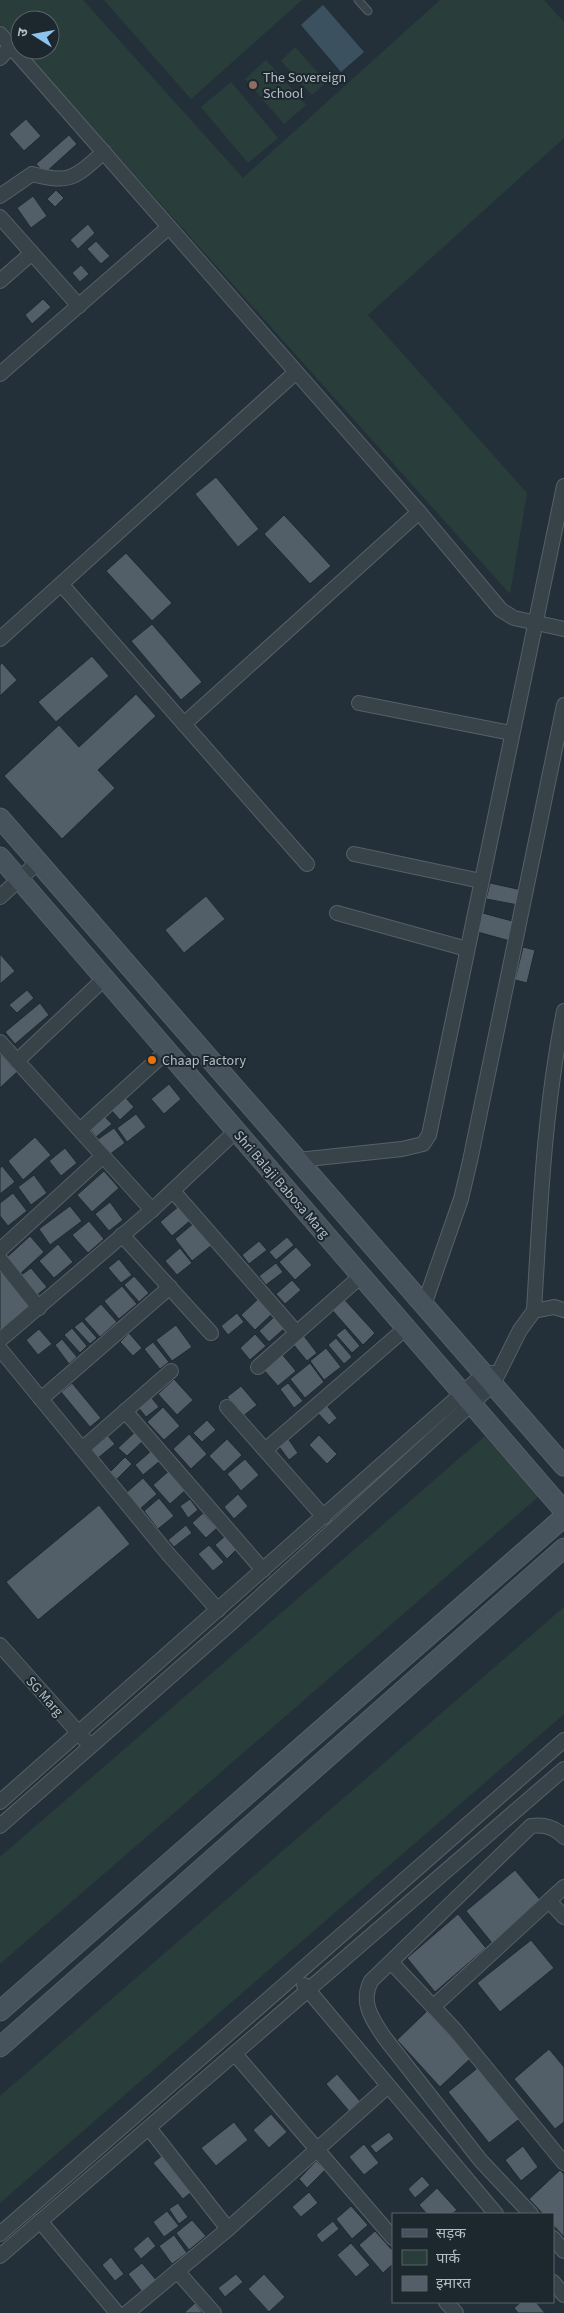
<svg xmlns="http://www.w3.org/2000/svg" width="564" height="2313" viewBox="0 0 564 2313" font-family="'Source Sans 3','Noto Sans Devanagari',sans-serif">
  <rect width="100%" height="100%" fill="#243039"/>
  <g fill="#293e3b">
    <path d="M0,0H83L243,178L440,0H544L564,22V138L368,315L527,493L510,594L23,50H50V20H20V46L0,24Z"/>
    <path d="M104,0H302L191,99Z"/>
    <path d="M295,47L326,82L312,95L281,61Z"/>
    <path d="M266,60L306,105L284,124L245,79Z"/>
    <path d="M231,82L278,138L248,163L201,107Z"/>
    <path d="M485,1436L538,1497L0,1964V1857Z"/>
    <path d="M564,1607V1714L0,2203V2096Z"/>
  </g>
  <path fill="#3b5160" d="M323,5L364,52L341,72L301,25Z"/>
  <g fill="#525f69" stroke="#1f2930">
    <path d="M26,119L41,136L24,151L9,134Z"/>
    <path d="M69,135L77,144L45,173L36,164Z"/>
    <path d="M56,190L64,198L55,207L47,199Z"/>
    <path d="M33,196L47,216L31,228L17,208Z"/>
    <path d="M88,224L95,233L78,249L70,240Z"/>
    <path d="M96,241L110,256L101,264L87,249Z"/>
    <path d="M81,265L89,274L80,282L72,273Z"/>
    <path d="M43,299L51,307L32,324L25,315Z"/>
    <path d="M216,477L259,529L238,547L195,494Z"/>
    <path d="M284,515L331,566L310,584L264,534Z"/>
    <path d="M126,553L172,603L152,621L106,571Z"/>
    <path d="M152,624L202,682L181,700L131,641Z"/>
    <path d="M92,656L109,676L56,722L38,702Z"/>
    <path d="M2,663L17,680L0,696V665Z"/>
    <path d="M136,694L156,716L98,770L115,788L62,839L4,776L59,725L79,747Z"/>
    <path d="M490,883L522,890L518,905L486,899Z"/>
    <path d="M206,896L225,919L184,953L165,930Z"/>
    <path d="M479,912L516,922L510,941L474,931Z"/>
    <path d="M523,947L535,950L527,983L515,980Z"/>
    <path d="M0,954L15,971L0,984Z"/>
    <path d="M27,990L34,998L17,1013L9,1005Z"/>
    <path d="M40,1003L49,1015L15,1044L5,1032Z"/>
    <path d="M0,1053L17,1072L0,1088Z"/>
    <path d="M169,1084L181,1099L164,1114L151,1099Z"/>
    <path d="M125,1097L134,1107L120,1120L111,1110Z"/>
    <path d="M136,1114L146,1127L127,1142L117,1128Z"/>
    <path d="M103,1115L112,1124L96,1137L89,1128Z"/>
    <path d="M114,1128L125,1143L109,1155L97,1140Z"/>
    <path d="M35,1137L51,1155L23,1180L8,1161Z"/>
    <path d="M65,1148L77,1163L61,1176L49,1161Z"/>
    <path d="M2,1166L15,1182L0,1194V1168Z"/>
    <path d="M104,1171L119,1188L92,1212L77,1195Z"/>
    <path d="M34,1175L47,1193L31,1205L18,1187Z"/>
    <path d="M13,1193L27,1211L8,1226L0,1216V1203Z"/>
    <path d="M110,1202L123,1220L109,1231L95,1214Z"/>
    <path d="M70,1206L82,1221L50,1245L39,1229Z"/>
    <path d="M179,1206L191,1220L172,1236L160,1222Z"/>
    <path d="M89,1221L104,1239L88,1253L72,1235Z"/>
    <path d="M194,1223L212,1245L192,1261L175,1239Z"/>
    <path d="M30,1236L44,1252L20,1274L6,1258Z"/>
    <path d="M287,1237L294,1245L276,1260L269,1252Z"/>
    <path d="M259,1241L267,1250L249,1264L242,1255Z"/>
    <path d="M58,1244L73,1262L54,1278L39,1261Z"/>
    <path d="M296,1247L312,1265L295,1280L279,1262Z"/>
    <path d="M180,1248L192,1263L177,1275L165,1261Z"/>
    <path d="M119,1259L132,1275L121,1283L108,1268Z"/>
    <path d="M276,1263L283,1272L266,1285L259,1276Z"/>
    <path d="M0,1266L38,1300L0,1333Z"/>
    <path d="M31,1268L47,1287L36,1296L20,1276Z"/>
    <path d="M134,1276L149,1293L139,1302L124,1285Z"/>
    <path d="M292,1280L301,1290L285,1304L276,1294Z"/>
    <path d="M122,1286L137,1304L119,1319L104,1301Z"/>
    <path d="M258,1299L272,1314L255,1330L241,1315Z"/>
    <path d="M344,1299L375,1333L363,1345L332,1310Z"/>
    <path d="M101,1304L117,1322L100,1337L84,1319Z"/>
    <path d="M237,1313L244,1322L228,1335L221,1326Z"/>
    <path d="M274,1317L285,1328L269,1342L259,1331Z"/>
    <path d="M82,1321L97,1338L90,1344L74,1327Z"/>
    <path d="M176,1325L192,1347L172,1361L156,1340Z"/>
    <path d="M72,1328L87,1346L80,1353L64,1335Z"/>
    <path d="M345,1328L360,1346L352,1353L336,1335Z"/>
    <path d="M39,1329L52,1344L38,1355L26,1340Z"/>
    <path d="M129,1333L142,1348L133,1356L120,1342Z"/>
    <path d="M255,1334L266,1346L250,1360L240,1348Z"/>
    <path d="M304,1336L317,1353L307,1361L293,1344Z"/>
    <path d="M336,1338L352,1357L344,1364L328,1345Z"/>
    <path d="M62,1339L77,1357L69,1364L55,1345Z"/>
    <path d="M153,1342L169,1362L160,1369L144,1349Z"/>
    <path d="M326,1348L341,1367L324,1380L310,1361Z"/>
    <path d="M281,1353L296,1371L278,1386L263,1369Z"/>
    <path d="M310,1363L324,1382L305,1398L290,1379Z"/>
    <path d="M174,1379L193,1400L177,1415L158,1394Z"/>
    <path d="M72,1383L101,1418L90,1427L61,1392Z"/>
    <path d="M288,1383L303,1401L294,1408L280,1389Z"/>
    <path d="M241,1386L257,1405L242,1417L227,1397Z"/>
    <path d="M151,1397L159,1407L146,1417L138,1407Z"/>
    <path d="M324,1402L337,1418L329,1425L315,1410Z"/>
    <path d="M163,1407L180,1426L164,1440L147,1422Z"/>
    <path d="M207,1420L216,1430L202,1442L193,1433Z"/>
    <path d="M136,1431L144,1440L127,1456L118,1448Z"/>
    <path d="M189,1434L207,1454L191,1469L173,1449Z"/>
    <path d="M319,1435L337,1454L327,1464L309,1445Z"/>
    <path d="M108,1436L115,1444L98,1458L91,1450Z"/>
    <path d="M287,1437L298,1453L289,1460L277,1444Z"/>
    <path d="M227,1439L242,1455L224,1472L209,1456Z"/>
    <path d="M151,1451L160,1461L143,1475L135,1465Z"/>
    <path d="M125,1457L132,1464L117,1479L110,1472Z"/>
    <path d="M245,1459L259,1475L241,1491L227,1474Z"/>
    <path d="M171,1469L188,1488L170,1504L153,1485Z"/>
    <path d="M143,1478L157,1494L140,1509L126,1493Z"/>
    <path d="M238,1494L248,1506L234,1519L224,1507Z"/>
    <path d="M159,1498L174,1516L158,1529L144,1511Z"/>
    <path d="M190,1499L198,1510L188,1518L180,1506Z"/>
    <path d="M99,1505L130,1544L38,1620L6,1582Z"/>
    <path d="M203,1513L217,1528L206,1538L192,1523Z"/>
    <path d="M186,1525L192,1533L174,1547L168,1540Z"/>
    <path d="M226,1535L238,1548L227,1559L215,1545Z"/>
    <path d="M209,1545L224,1562L213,1571L198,1554Z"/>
    <path d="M515,1870L542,1902L492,1943L466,1911Z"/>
    <path d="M458,1914L486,1948L435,1992L407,1958Z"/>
    <path d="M531,1940L554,1968L500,2012L477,1983Z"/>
    <path d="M427,2011L471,2058L440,2087L397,2040Z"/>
    <path d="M549,2049L564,2067V2122L555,2129L514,2079Z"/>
    <path d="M480,2066L522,2117L489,2143L448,2092Z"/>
    <path d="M337,2074L360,2101L349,2111L326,2084Z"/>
    <path d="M271,2114L287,2132L269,2148L253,2130Z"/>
    <path d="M234,2122L248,2140L216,2166L201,2148Z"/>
    <path d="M389,2132L394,2139L376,2153L370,2146Z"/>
    <path d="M364,2144L379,2163L364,2175L349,2157Z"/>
    <path d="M523,2146L538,2167L521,2181L505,2160Z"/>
    <path d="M164,2154L194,2190L183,2199L153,2163Z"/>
    <path d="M316,2161L325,2170L307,2188L299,2179Z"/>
    <path d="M560,2170L564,2174V2237L553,2225V2214H543L529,2199Z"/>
    <path d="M422,2176L430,2185L415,2198L408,2189Z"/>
    <path d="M437,2188L457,2210L452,2214H427L419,2205Z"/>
    <path d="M309,2192L318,2203L301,2217L292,2207Z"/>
    <path d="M178,2203L188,2217L179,2224L169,2209Z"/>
    <path d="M351,2206L368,2225L352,2239L336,2219Z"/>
    <path d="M167,2211L179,2226L164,2237L153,2222Z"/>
    <path d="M192,2220L206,2236L189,2250L176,2233Z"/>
    <path d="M333,2221L339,2229L322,2243L316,2235Z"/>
    <path d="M375,2231L393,2251V2264L383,2273L359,2245Z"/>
    <path d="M174,2235L187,2253L172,2264L159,2246Z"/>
    <path d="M148,2236L156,2246L141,2259L133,2249Z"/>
    <path d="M351,2243L370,2265L356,2277L337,2255Z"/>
    <path d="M111,2257L124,2274L115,2281L102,2265Z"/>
    <path d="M142,2263L157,2281L143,2293L128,2274Z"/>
    <path d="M236,2274L243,2282L225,2297L218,2288Z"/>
    <path d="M264,2274L285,2297L269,2312L248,2289Z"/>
    <path d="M521,2302H536L545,2313H518L514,2308Z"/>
    <path d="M195,2303L203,2313H184Z"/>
  </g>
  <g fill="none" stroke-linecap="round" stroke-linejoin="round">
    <g stroke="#566067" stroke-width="9">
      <path id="lane" d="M358,0L368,11"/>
    </g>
    <g stroke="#566067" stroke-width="16">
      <g id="street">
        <path d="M0,34L419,512L501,610L514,618L564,629"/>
        <path d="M0,58L11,46"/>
        <path d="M0,196L32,174C71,184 74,178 104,152"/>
        <path d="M0,217L79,306"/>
        <path d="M0,281L32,253"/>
        <path d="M0,374L169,227"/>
        <path d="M62,585L307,864"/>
        <path d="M0,639L296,372"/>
        <path d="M359,703L511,733"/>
        <path d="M184,724L419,512"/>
        <path d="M354,854L481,881"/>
        <path d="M0,897L38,862"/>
        <path d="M337,913L467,949"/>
        <path d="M0,1042L152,1210"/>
        <path d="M17,1061L105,978"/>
        <path d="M80,1130L167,1051"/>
        <path d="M298,1160L402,1149L423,1144L429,1135L564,486"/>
        <path d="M173,1191L296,1332"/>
        <path d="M122,1235L211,1333"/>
        <path d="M0,1250L103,1156"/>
        <path d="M0,1259L39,1308"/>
        <path d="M424,1305L461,1199L470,1161L564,705"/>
        <path d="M534,1311C540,1210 544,1110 564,1011"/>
        <path d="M0,1340L152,1210L236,1131"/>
        <path d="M0,1349L169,1555L218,1610"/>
        <path d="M258,1367L361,1276"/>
        <path d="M41,1399L170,1287"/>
        <path d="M227,1407L324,1517"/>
        <path d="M125,1411L263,1570"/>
        <path d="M82,1449L171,1371"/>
        <path d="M265,1450L406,1328"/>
        <path d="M0,1645L85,1740"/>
        <path d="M0,1802L484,1374L493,1373"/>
        <path d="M0,1826L230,1624L493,1384L520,1330L534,1311L554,1307L564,1310"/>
        <path d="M549,1901L564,1917"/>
        <path d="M391,1962L455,2030L564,2163"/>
        <path d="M304,1985L496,2214"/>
        <path d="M434,2006L564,1887"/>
        <path d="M235,2054L393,2238"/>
        <path d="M149,2128L228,2229"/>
        <path d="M531,2214L481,2161L384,2037C372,2019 360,2002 371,1981L531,1826C544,1824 555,1827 564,1837"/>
        <path d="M40,2221L117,2313"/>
        <path d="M0,2234L564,1740"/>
        <path d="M553,2238L564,2251"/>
        <path d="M0,2256L564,1769"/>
        <path d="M177,2271L214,2313"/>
        <path d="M553,2282L564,2295"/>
        <path d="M446,2302L456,2313"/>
        <path d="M127,2313L228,2229L388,2086"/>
      </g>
    </g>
    <g stroke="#566067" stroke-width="21">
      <g id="secondary">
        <path d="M0,818L564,1466"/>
        <path d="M0,857L564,1511"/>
        <path d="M0,2011L564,1517"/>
        <path d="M0,2047L564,1548"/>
      </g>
    </g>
    <use href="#lane" stroke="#374249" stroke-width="7"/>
    <use href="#street" stroke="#374249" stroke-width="14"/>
    <use href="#secondary" stroke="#46525c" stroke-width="19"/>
  </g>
  <circle fill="#8d6e63" stroke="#1d272e" stroke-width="2" cx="253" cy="85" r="5"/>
  <circle fill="#e8710a" stroke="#1d272e" stroke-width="2" cx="152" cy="1060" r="5"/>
  <g text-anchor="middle" stroke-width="4" stroke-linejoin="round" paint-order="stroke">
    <g font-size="14" fill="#b3bdc5" stroke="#1d272e" text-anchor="start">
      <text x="263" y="82">The Sovereign<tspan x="263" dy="16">School</tspan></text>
      <text x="162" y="1065">Chaap Factory</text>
    </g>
    <g font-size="14" fill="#b3bdc5" stroke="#1d272e">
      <text transform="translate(282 1184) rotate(49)" y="5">Shri Balaji Babosa Marg</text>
      <text transform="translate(45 1696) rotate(48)" y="5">SG Marg</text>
    </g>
  </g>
  <rect x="392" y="2213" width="162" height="90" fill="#1d272e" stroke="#59636a"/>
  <rect x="402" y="2229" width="25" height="8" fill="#46525c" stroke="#59636a"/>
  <text x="436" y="2238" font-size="15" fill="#b3bdc5">सड़क</text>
  <rect x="402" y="2250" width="25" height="15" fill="#293e3b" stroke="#59636a"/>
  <text x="436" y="2263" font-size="15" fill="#b3bdc5">पार्क</text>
  <rect x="402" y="2276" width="25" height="15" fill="#525f69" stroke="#59636a"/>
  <text x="436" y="2288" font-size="15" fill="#b3bdc5">इमारत</text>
  <g transform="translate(35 35) rotate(281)"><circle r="24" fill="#1d272e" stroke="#59636a"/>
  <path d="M0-4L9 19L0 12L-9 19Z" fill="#8ec3ee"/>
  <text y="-8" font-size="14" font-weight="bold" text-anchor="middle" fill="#b3bdc5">उ</text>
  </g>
</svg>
